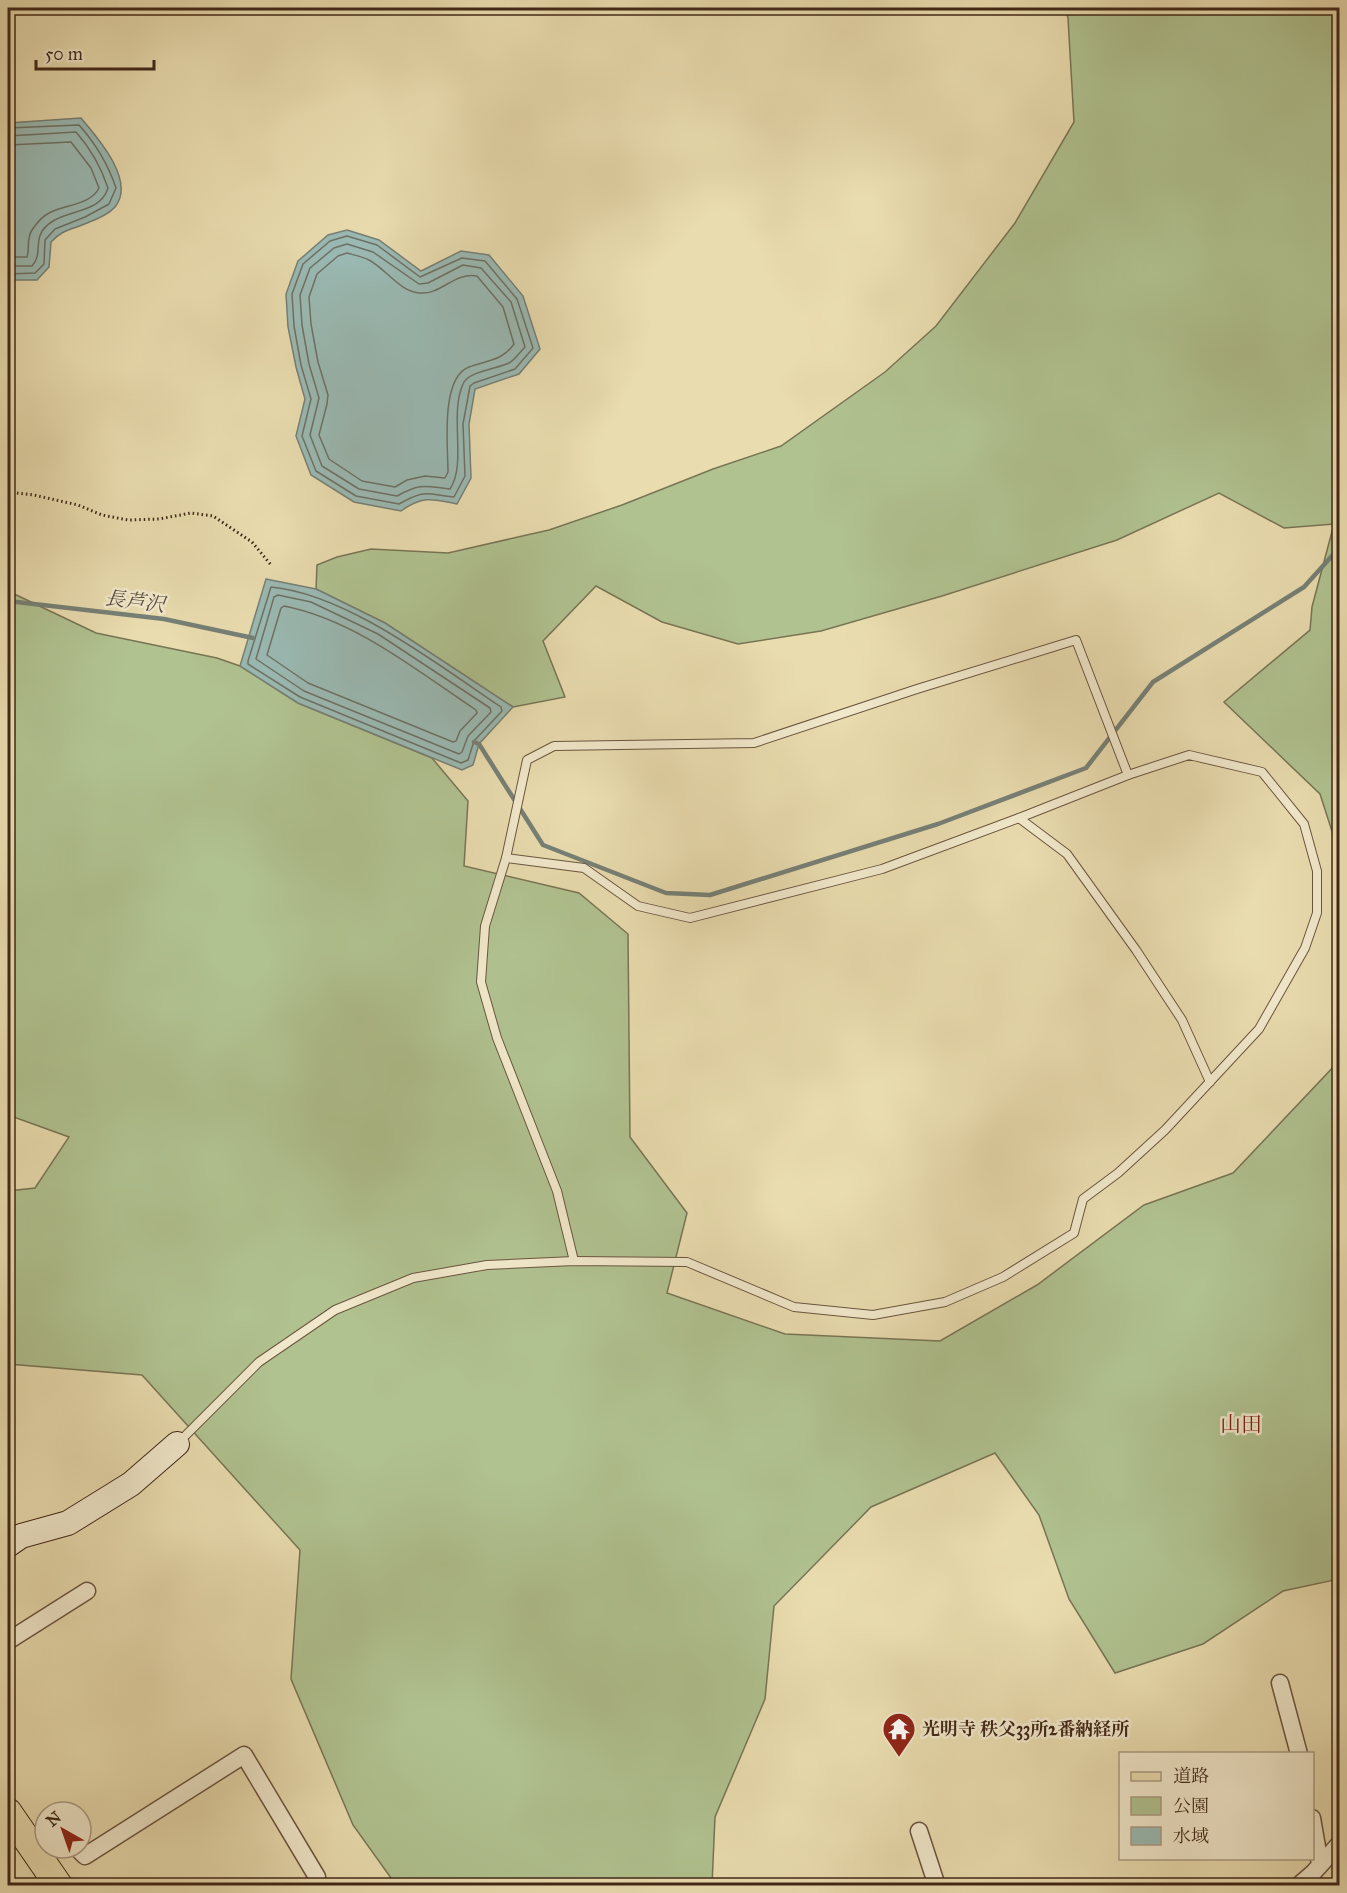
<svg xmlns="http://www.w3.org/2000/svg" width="1347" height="1893" viewBox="0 0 1347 1893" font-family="'IM FELL Great Primer','Noto Serif JP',serif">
  <rect width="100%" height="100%" fill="#e9dcaf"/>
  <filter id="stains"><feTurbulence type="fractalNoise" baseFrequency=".00333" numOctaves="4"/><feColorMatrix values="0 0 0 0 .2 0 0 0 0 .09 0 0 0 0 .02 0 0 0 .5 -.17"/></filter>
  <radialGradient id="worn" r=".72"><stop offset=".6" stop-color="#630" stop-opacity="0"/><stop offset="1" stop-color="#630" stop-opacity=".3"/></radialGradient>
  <g fill="#b0c290" stroke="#787554" stroke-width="1.5">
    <path d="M1065,8H1339V853L1320,794L1224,702L1310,630L1312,607L1334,524L1284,528L1219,493L1117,540L942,596L821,631L738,644L662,622L596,586L543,641L565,697L513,707L385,623L316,589L317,565L337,557L371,549L448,553L549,530L622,505L713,469L781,446L885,372L936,326L1015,223L1074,122L1068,18Z"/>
    <path d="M8,591L96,633L217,658L240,666L298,703L432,758L468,801L464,866L579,893L628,934L630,1137L687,1213L667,1293L785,1334L940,1341L1037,1285L1144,1205L1233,1173L1339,1061V1579L1283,1591L1203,1644L1115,1673L1069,1599L1039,1515L995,1453L871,1507L774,1606L765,1699L715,1817L712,1885H396L353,1825L291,1679L300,1550L142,1375L8,1364V1191L35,1188L69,1137L8,1115Z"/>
  </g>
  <g fill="#9abab4" stroke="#768076" stroke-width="1.5">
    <path d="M81,118C98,138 136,181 115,207C109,214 95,220 87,223C71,230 63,229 51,242L49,267L37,280H8V123Z"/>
    <path d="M347,230L379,240L421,271L461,251L489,255L523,296L540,349L519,374L475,389L469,424L471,478L457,504C433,499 423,495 401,511L354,502L311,475L296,436L305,399L296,367L288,327L286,294L298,261L328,235Z"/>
    <path d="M266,579L316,589L385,623L513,707L479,744L473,765L462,770L298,703L240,666Z"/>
  </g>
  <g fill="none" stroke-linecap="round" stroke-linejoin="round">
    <g stroke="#6d7166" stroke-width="1.5">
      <path d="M8,128L79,125C96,144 108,164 116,188L109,204L85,217L55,229L45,240L44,264L35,273L8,274"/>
      <path d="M8,136L76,132C91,149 101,167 108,188C101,212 70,210 53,221C29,236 45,252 32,266H8"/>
      <path d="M8,145L71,142L91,168L99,188C91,205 63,205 49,213C43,216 36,224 32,230C26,239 30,248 27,257H8"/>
      <path d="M347,236L377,245L420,277L462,258L485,261L517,299L533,348L515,369L474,383L470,386L463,424L465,476L454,497C425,494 426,489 399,504L356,496L316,471L302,436L311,399L301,365L294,326L292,294L303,264L330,241Z"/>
      <path d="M347,244L373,252L419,284L428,283L463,265L481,268L511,302L525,347C520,352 515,360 509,363C497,369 468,371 463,384C449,415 467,464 450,489C424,486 421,483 397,496L359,489L322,466L310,435L319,398L309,364L302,325L300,295L310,268L334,248Z"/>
      <path d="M347,253C354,255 363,257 369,260C386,269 400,292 420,293C441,295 454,272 477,276L503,307L514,344C502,361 488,360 469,367C440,378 448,447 448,472L445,478L425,476L407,480L395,487L362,481L329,459L319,435L327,404L328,395L318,362L311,324L309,297L317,274L338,256Z"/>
      <path d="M271,587C347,594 438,665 501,707L502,711L474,741L468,760L461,763L300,697L248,664V661Z"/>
      <path d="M278,595L311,602L378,634L490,708L491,712L468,736L462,752L459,754L304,691L256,659L274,597Z"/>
      <path d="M284,606C355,620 416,670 476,710L477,713L460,731L456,741L453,742L308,683L267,655L281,608Z"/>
    </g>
    <g stroke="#768076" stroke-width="4.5">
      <path d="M8,601L164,619L253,638"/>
      <path d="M474,742L479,744L543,845L666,893L710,895L938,824L1086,768L1153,682L1304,587L1340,547"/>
    </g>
    <g stroke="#6a553e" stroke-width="10">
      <g id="lane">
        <path d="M1019,818L1067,854L1136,950L1182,1020L1210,1082"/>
        <path d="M574,1261L557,1191L497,1038L481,982L485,926L506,858L527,760L554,746L754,743L917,689L1076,640L1128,775"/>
        <path d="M178,1443L259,1362L335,1310L413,1278L487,1265L574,1261L687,1262L794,1307L873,1315L945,1302L1003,1277L1074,1233L1083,1199L1118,1173L1165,1130L1259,1029L1305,948L1317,913V871L1304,824L1262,772L1189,755L1128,775L1019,818L882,869L690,918L638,906L584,868L506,858"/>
      </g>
    </g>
    <g stroke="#6a553e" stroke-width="19">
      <g id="street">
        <path d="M8,1641L87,1591"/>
        <path d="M1280,1683L1299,1754"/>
        <path d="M1312,1818L1320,1864"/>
        <path d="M919,1831L937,1886"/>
        <path d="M77,1848L85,1856L244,1755L317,1877"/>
        <path d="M1298,1886L1313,1873L1340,1843"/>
      </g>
    </g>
    <g stroke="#402818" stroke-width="26">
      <path id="secondary" d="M8,1545L21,1536L68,1523L131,1484L177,1444"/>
    </g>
    <g stroke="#402818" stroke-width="29">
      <path id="primary" d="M8,1812L59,1886"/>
    </g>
    <path stroke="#402818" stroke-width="3" stroke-dasharray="1.5 3" stroke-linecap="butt" d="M8,492L34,495L78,505L102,515L128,520L159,519L191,513L213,516L252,542L271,565"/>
    <use href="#lane" stroke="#f1e8cb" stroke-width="8"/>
    <use href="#street" stroke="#f1e8cb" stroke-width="16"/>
    <use href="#secondary" stroke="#f1e8cb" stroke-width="24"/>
    <use href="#primary" stroke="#e9dcaf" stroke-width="27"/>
  </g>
  <defs>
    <g id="temple-pin" transform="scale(1.725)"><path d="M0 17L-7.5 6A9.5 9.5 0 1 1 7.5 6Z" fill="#8f2418" stroke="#f1e8cb"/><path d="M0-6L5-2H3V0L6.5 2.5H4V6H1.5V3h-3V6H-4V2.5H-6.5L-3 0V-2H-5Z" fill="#fff"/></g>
  </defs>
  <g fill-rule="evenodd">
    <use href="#temple-pin" x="899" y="1729"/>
  </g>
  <g text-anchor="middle" stroke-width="5" stroke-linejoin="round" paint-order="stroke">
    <g font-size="18" font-weight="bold" fill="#402818" stroke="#f1e8cb" text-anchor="start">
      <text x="922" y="1735">光明寺 秩父33所2番納経所</text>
    </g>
    <g font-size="20" font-style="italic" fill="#564c3f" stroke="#f1e8cb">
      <text transform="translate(135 601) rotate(7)" y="7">長芦沢</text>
    </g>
    <g font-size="21" fill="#7a1f14" stroke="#f1e8cb">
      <text x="1241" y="1431">山田</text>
    </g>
  </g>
  <rect width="1347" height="1893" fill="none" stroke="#e9dcaf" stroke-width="30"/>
  <rect x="9" y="9" width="1329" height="1875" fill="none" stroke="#402818" stroke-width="3"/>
  <rect x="15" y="15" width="1317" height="1863" fill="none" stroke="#402818" stroke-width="1.5"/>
  <rect x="1119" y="1752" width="195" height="108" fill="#f1e8cb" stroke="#aa9b83" stroke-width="1.5"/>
  <rect x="1131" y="1772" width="30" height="9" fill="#e9dcaf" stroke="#aa9b83" stroke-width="1.5"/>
  <text x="1173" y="1782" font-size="18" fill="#402818">道路</text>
  <rect x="1131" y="1797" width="30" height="18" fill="#b0c290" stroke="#aa9b83" stroke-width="1.5"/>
  <text x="1173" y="1812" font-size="18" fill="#402818">公園</text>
  <rect x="1131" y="1827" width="30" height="18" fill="#9abab4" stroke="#aa9b83" stroke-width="1.5"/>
  <text x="1173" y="1842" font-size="18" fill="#402818">水域</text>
  <g transform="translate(63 1830) rotate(320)"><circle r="28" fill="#f1e8cb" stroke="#aa9b83" stroke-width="1.5"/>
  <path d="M0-4.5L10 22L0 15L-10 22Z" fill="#8f2418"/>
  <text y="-9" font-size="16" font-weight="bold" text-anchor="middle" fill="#402818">N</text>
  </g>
  <path d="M36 60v9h118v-9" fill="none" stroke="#402818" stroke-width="3"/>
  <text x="45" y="60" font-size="18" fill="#402818" stroke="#f1e8cb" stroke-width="4.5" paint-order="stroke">50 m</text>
  <rect width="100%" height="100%" filter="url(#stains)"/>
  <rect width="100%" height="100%" fill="url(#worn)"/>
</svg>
